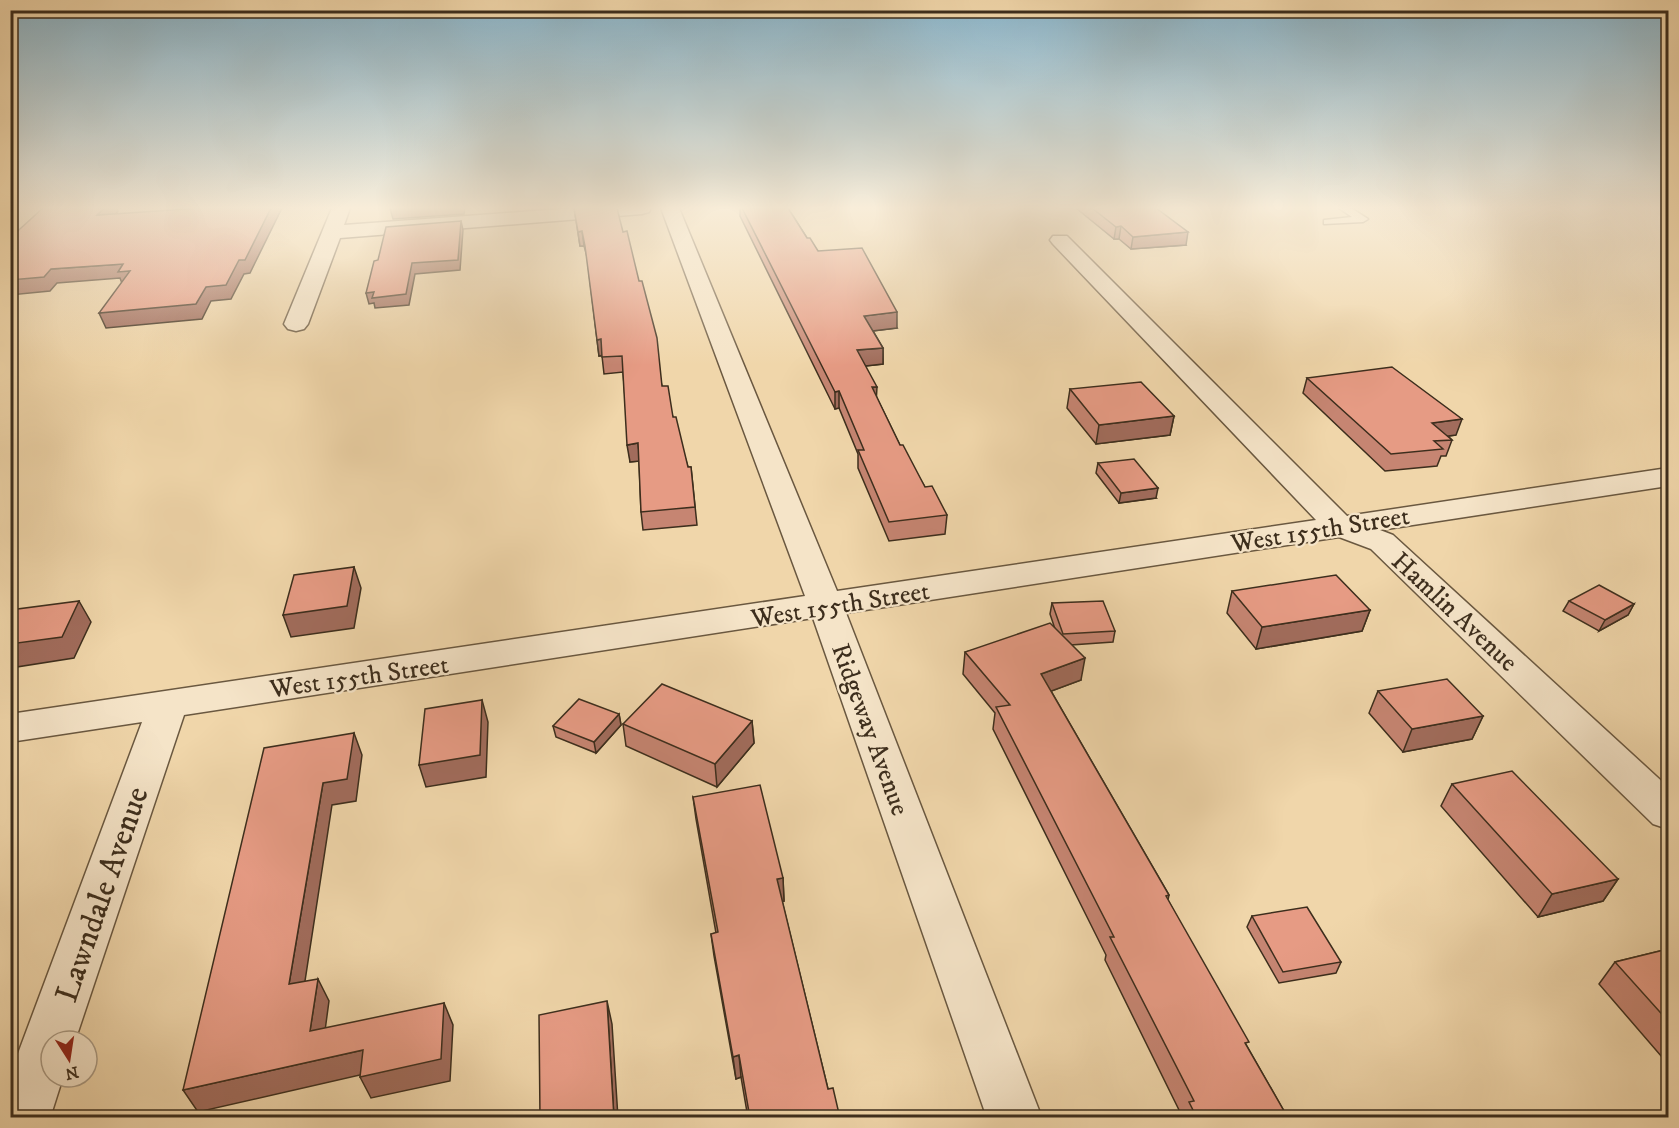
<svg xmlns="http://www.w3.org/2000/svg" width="1679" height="1128" viewBox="0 0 1679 1128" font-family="'IM FELL DW Pica',serif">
  <rect width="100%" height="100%" fill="#f0d6aa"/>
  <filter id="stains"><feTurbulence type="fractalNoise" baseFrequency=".00333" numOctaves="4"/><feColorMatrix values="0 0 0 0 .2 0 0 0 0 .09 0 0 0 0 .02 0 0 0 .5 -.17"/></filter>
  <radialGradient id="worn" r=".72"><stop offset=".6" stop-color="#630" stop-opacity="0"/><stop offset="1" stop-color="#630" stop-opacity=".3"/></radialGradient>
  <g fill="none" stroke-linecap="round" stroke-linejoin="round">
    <g stroke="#6a5840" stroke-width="3">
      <path id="service" d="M1339,208H1351L1368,219L1363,222L1324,224V220L1352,217Z"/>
    </g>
    <g stroke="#6a5840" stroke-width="3">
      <g id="minor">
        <path d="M332,208H350L344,225L574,208H651L649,212L642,214L340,238L308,324L304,329L296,331L288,329L284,324Z"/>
        <path d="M661,208H679L837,591L1316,520L1053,244L1050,240L1053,236H1067L1347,516L1668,468V486L1380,530L1393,535L1668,787V829L1653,824L1371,549L1339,537L846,613L1042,1118H987L813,618L184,715L75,1041H51V1077H63L50,1118H10V1075L142,722L10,742V714L805,596Z"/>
      </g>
    </g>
    <use href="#service" fill="#f5e4c8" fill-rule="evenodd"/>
    <use href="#minor" fill="#f5e4c8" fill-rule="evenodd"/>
  </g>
  <g fill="#c68572" stroke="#3d2e1d" stroke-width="1.5">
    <path d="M574,208L623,232L662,386L673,417L688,467H691L697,525L643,530L641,512L639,461L630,462L623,372L604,374L602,356H599L587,257L584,246H580Z"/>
    <path d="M740,208H788L807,238L818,251L897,328L873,331L883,348V364L865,366L876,396L900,445L925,487L947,515L945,534L889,541L858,468V454L839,408L835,409L740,216Z"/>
    <path d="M1076,208H1156L1186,245L1131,249L1119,239H1114Z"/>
    <path d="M1307,378L1456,435L1448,436L1452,440L1446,456H1441L1437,466L1385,471L1303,393Z"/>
    <path d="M1070,389L1174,416L1170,435L1096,444L1067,408Z"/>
    <path d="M1098,463L1156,498L1119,503L1096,473Z"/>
    <path d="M1232,591L1370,610L1362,631L1256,649L1227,613Z"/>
    <path d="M1569,601L1634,604L1628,615L1599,631L1563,611Z"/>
    <path d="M1052,603L1115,631L1113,642L1071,645L1081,680L1051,691L1169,895L1168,900L1247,1046L1288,1118H1183L1105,960L1106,955L993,729L995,713L963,674L965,652L1055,629L1050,614Z"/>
    <path d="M1378,691L1483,716L1472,739L1403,752L1369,713Z"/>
    <path d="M619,714L621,725L596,753L556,737L553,726Z"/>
    <path d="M752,721L754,743L717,787L626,746L623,724Z"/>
    <path d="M1452,784L1618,879L1603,901L1538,917L1441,806Z"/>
    <path d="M693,797L783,878L784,901H782L828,1089L840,1118H748L741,1077L736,1079L714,956L711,934L716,933L696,819Z"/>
    <path d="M1252,916L1341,962L1336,973L1279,983L1247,927Z"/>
    <path d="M1668,949V1064L1599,984L1615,962Z"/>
  </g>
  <g fill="#a16c5c" stroke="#3d2e1d" stroke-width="1.5">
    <path d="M104,208H117L118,211L102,228L97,215Z"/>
    <path d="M271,208H282L250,273L244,274L231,299L211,301L202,319L106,328L99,313L206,287L239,260Z"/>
    <path d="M390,208H465L464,214L393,219Z"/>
    <path d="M461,221L463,230L460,270L415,274L409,305L375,308L374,303L369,304L366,293Z"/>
    <path d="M1121,226L1119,239H1114L1116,227Z"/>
    <path d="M582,231L584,246H580L578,232Z"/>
    <path d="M1188,232L1186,245L1131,249L1133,237Z"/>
    <path d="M123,264L130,271L123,286L120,278L57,283L50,291L10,295V280L51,269Z"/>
    <path d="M897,312V328L864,332V316Z"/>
    <path d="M601,339L604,355L599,356L597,340Z"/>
    <path d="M883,348V364L857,367V350Z"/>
    <path d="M872,387H877L876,404Z"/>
    <path d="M839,391V408L835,409V392Z"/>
    <path d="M1174,416L1170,435L1096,444L1099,425Z"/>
    <path d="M1462,419L1456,435L1426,439L1432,423Z"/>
    <path d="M638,443L640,461L630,462L627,445Z"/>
    <path d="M1158,488L1156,498L1119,503L1121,493Z"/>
    <path d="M354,567L361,588L354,628L291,637L283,615Z"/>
    <path d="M79,601L91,622L74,658L10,668V644Z"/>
    <path d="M1634,604L1628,615L1599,631L1605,620Z"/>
    <path d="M1370,610L1362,631L1256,649L1262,627Z"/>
    <path d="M1085,658L1081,680L1038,696L1041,674Z"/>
    <path d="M482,700L488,722L486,777L426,787L419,765Z"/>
    <path d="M619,714L621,725L596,753L594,742Z"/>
    <path d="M1483,716L1472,739L1403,752L1412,729Z"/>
    <path d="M752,721L754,743L717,787L715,764Z"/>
    <path d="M354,733L362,755L356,801L332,805L301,1007L289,984L323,783Z"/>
    <path d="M783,878L784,901L778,902L777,879Z"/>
    <path d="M1618,879L1603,901L1538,917L1552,894Z"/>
    <path d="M318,979L329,1001L322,1053L310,1031Z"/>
    <path d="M607,1001L612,1024L618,1118H614Z"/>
    <path d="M444,1003L453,1025L450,1081L371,1098L360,1077Z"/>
    <path d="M363,1050L373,1072L198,1112L183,1090Z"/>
    <path d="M739,1055L741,1077L736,1079L733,1057Z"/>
  </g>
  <g fill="#e69b84" stroke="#3d2e1d" stroke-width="1.5">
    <path d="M43,208H104L97,215L202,208H271L245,260H239L226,285L206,287L196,304L99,313L130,271L118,272L123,264L51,269L44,277L10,280V238Z"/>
    <path d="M574,208H617L623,232L627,231L639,281H642L657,338L662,386H668L673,417H676L688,467H691L695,507L641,512L638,443L627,445L622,356L602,357L601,339L597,340L585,246L582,231L578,232Z"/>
    <path d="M742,208H788L807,238H810L818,251L862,248L897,312L864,316L883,348L857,350L877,387H872L900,445H903L925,487L932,486L947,515L889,522L858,450H864L839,391L835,392Z"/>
    <path d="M1092,208H1156L1188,232L1133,237L1121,226L1116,227Z"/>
    <path d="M461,221L458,260L412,263L406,294L372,298L374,292L366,293L374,261L378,260L386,227Z"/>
    <path d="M1392,367L1462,419L1432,423L1452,440L1434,441L1443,449L1391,454L1307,378Z"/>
    <path d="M1141,382L1174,416L1099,425L1070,389Z"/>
    <path d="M1134,459L1158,488L1121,493L1098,463Z"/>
    <path d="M354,567L347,606L283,615L294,575Z"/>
    <path d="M1336,575L1370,610L1262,627L1232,591Z"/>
    <path d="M1599,585L1634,604L1605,620L1569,601Z"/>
    <path d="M79,601L62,637L10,644V610Z"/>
    <path d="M1103,601L1115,631L1063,634L1052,603Z"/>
    <path d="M1050,623L1085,658L1041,674L1169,895L1166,896L1249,1042L1245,1043L1288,1118H1197L1189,1102L1194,1101L1110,937H1114L996,707L1010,705L965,652Z"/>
    <path d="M1447,679L1483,716L1412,729L1378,691Z"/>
    <path d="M662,684L752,721L715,764L623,724Z"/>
    <path d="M579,699L619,714L594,742L553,726Z"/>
    <path d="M482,700L480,755L419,765L425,709Z"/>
    <path d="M354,733L347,779L323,783L289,984L318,979L310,1031L444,1003L441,1059L360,1077L363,1050L183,1090L264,748Z"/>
    <path d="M1512,771L1618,879L1552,894L1452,784Z"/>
    <path d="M760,785L783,878L777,879L828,1089L833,1088L840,1118H750L739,1055L733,1057L711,934L718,932L693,797Z"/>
    <path d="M1307,907L1341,962L1283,972L1252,916Z"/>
    <path d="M1668,949V1021L1615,962Z"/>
    <path d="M607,1001L614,1118H540L539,1015Z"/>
  </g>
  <linearGradient id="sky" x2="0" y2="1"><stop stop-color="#89b6cd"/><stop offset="0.57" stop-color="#f8edd9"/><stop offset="1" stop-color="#f8edd9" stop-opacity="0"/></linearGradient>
  <rect width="1679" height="365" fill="url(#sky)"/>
  <g text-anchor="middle" stroke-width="4.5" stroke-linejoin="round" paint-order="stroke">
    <g font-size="26" fill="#3d2e1d" stroke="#f5e4c8">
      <text transform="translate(1320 529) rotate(-9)" y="9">West 155th Street</text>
      <text transform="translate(840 604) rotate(-9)" y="9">West 155th Street</text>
      <text transform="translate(1455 611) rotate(43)" y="9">Hamlin Avenue</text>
      <text transform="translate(359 676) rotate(-8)" y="9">West 155th Street</text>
      <text transform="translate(871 729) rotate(70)" y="9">Ridgeway Avenue</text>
    </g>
    <g font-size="32" fill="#3d2e1d" stroke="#f5e4c8">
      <text transform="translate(101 894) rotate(-71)" y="11">Lawndale Avenue</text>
    </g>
  </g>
  <rect width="1679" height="1128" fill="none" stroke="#f0d6aa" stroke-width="36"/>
  <rect x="12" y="12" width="1655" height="1104" fill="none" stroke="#3d2e1d" stroke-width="3"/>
  <rect x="18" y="18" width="1643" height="1092" fill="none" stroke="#3d2e1d" stroke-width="1.5"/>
  <g transform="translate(69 1059) rotate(168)"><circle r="28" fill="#f5e4c8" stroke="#ab9b84" stroke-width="1.5"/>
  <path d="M0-4.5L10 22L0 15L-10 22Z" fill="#8f2418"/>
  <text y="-9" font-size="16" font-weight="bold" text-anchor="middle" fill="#3d2e1d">N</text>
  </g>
  <rect width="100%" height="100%" filter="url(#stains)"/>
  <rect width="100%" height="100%" fill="url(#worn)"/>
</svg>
